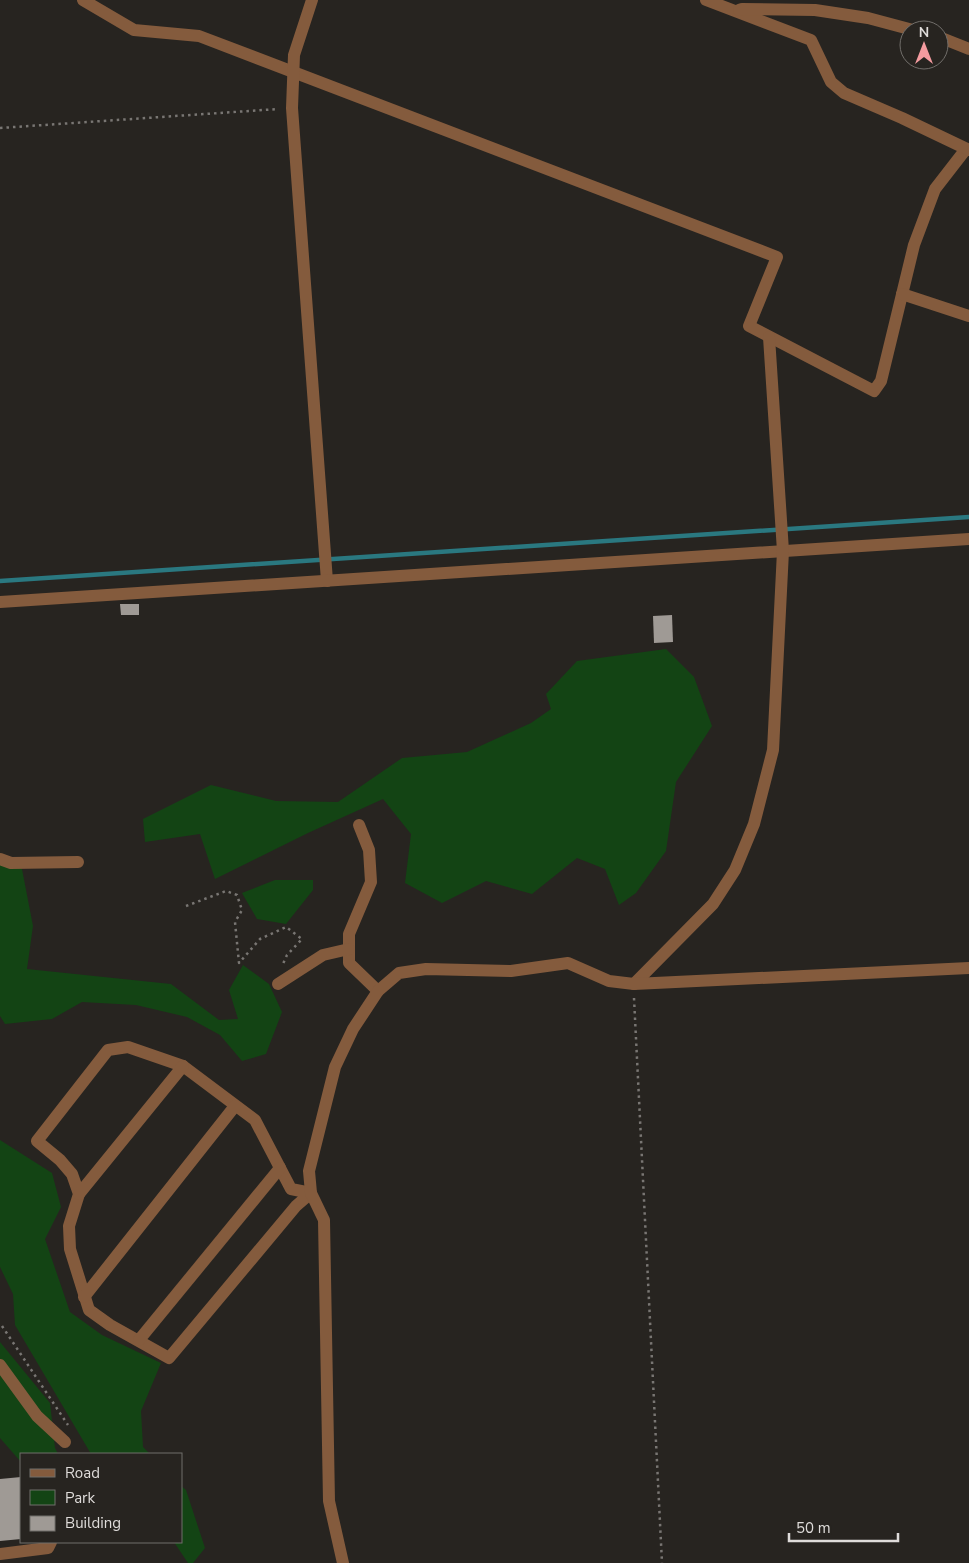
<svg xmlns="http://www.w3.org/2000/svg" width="969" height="1563" viewBox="0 0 969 1563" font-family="'Nunito Sans',sans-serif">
  <rect width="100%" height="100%" fill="#272420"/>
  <g fill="#134414">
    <path d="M666,649L694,677L712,726L676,782L666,851L636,893L619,905L605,869L577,858L532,894L486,881L442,903L405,883L411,834L383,799L308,833L215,879L200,834L145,842L143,819L211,785L276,801L338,802L402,758L467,752L531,723L551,709L546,694L577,661Z"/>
    <path d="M0,861L22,869L33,926L27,969L171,984L219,1020L238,1019L229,990L243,965L269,984L282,1012L266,1054L242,1061L220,1035L187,1017L136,1005L82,1002L52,1019L5,1024L0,1016Z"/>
    <path d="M275,880H313V890L286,924L257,919L242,893Z"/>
    <path d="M0,1140L52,1173L61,1207L45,1239L70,1312L102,1335L161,1363L141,1411L143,1447L150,1454H91L15,1325L13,1294L0,1267Z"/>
    <path d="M0,1342L50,1403L55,1448L58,1454H21V1462L0,1438Z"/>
    <path d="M181,1486L186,1490L205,1548L193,1563H188L174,1542H181Z"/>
  </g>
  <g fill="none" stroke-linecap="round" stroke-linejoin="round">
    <path stroke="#2a7880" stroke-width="4.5" d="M0,581L969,517"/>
  </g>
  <g fill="#9f9a95">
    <path d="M120,604H139V615H121Z"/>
    <path d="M672,615L673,642L654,643L653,616Z"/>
    <path d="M21,1477V1539L0,1541V1479Z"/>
  </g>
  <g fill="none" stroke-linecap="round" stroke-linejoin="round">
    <g stroke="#797673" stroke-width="2.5" stroke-dasharray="2.5 4" stroke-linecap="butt">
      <path d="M0,128L278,109"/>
      <path d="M186,906L226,891L237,895L242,910L235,922L239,963L260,939L286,927L302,939L287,955L282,966"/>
      <path d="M634,998L662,1563"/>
      <path d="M2,1326L68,1425"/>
    </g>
    <g stroke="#845b3d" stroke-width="12">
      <path d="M83,0L134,30L199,36L777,257L749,326L874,391L881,381L914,245L935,189L966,149"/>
      <path d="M312,0L294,55L292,108L327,581"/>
      <path d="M706,0L811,40L831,82L844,93L902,118L969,150"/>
      <path d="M739,10L742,9L815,10L868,18L913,30"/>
      <path d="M939,37L969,49"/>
      <path d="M902,294L969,316"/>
      <path d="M0,602L969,539"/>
      <path d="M359,825L369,850L371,882L349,934V963L378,991"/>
      <path d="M0,859L11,863L78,862"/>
      <path d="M278,984L323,955L349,949"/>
      <path d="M634,984L713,904L735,870L754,824L773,750L783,551L769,337"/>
      <path d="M128,1047L183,1066L255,1120L291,1189L311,1193L296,1206L169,1358L110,1325L89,1310L70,1249L69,1226L79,1194L72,1174L60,1160L37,1141L108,1050Z"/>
      <path d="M79,1194L183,1066"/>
      <path d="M84,1297L235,1106"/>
      <path d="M139,1340L280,1168"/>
      <path d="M0,1365L37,1416L65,1442"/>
      <path d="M0,1554L48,1548L51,1542"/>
      <path d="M343,1563L329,1501L324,1220L311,1193L309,1171L335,1067L353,1029L378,991L399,973L426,969L511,971L568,963L609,981L634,984L969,968"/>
    </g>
  </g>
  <rect x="20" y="1453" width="162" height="90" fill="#272420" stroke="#716e6a"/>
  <rect x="30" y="1469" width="25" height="8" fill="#845b3d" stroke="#716e6a"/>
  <text x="65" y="1478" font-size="15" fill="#dfdcda">Road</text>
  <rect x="30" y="1490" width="25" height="15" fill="#134414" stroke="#716e6a"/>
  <text x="65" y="1503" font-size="15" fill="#dfdcda">Park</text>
  <rect x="30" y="1516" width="25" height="15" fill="#9f9a95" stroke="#716e6a"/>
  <text x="65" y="1528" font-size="15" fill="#dfdcda">Building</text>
  <g transform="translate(924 45)"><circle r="24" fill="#272420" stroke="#716e6a"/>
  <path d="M0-4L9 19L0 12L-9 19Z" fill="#f49b9f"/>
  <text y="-8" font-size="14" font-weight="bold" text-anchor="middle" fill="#dfdcda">N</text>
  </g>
  <path d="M789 1533v8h109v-8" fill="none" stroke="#dfdcda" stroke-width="2.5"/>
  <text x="796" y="1533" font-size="15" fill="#dfdcda" stroke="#272420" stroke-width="4" paint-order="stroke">50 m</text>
</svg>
